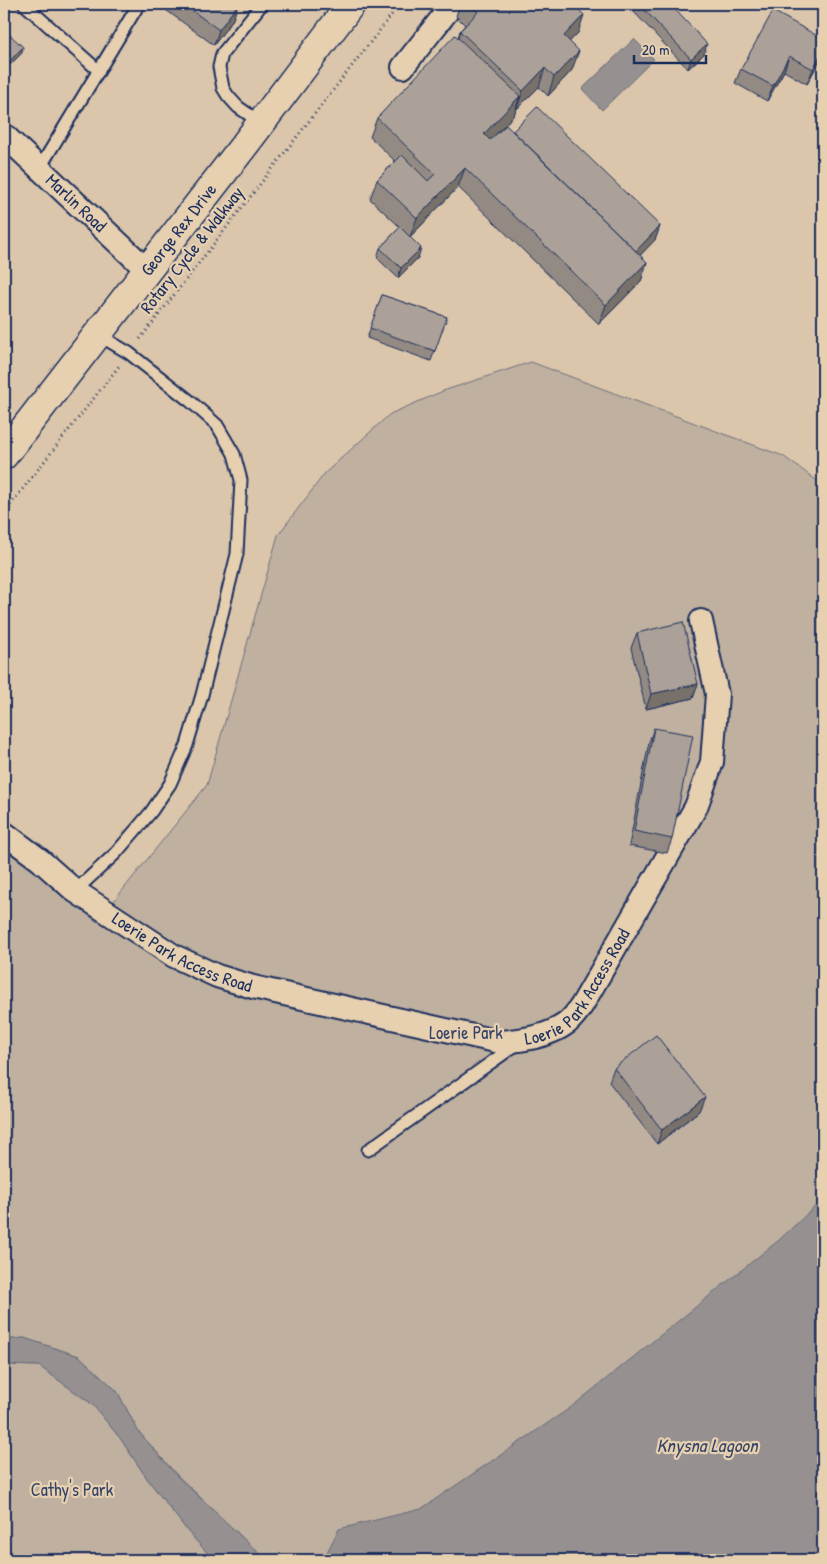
<svg xmlns="http://www.w3.org/2000/svg" width="827" height="1564" viewBox="0 0 827 1564" font-family="'Patrick Hand',sans-serif">
  <rect width="100%" height="100%" fill="#dbc6ab"/>
  <filter id="ink" filterUnits="userSpaceOnUse"><feTurbulence type="fractalNoise" baseFrequency=".02" numOctaves="2"/><feDisplacementMap in="SourceGraphic" scale="10" xChannelSelector="R" yChannelSelector="G"/><feConvolveMatrix kernelMatrix="1 2 1 2 8 2 1 2 1" color-interpolation-filters="sRGB"/></filter>
  <g filter="url(#ink)">
    <g fill="#bfb0a0" stroke="#6d707f">
      <path d="M531,362L783,456L823,485V1560H266L178,1476L138,1431L117,1391L79,1356L24,1338L4,1340V845L97,922L207,785L278,535L325,473L390,414L443,391Z"/>
      <path d="M4,1365L39,1366L92,1404L120,1438L146,1477L189,1533L214,1560H4Z"/>
    </g>
    <g fill="#969190" stroke="#656a7c">
      <path d="M634,39L654,59L602,110L582,89Z"/>
      <path d="M823,1199V1560H323L339,1529L421,1509L570,1408L779,1240Z"/>
      <path d="M24,1338L79,1356L117,1391L138,1431L177,1476L266,1560H214L189,1533L146,1477L120,1438L92,1404L39,1366L4,1365V1340Z"/>
    </g>
    <g fill="none" stroke-linecap="round" stroke-linejoin="round">
      <g stroke="#1b2f5e" stroke-width="15">
        <g id="lane">
          <path d="M24,4L99,71"/>
          <path d="M261,123L238,107L228,96L223,88L219,67L222,54L262,4"/>
          <path d="M39,169L139,4"/>
          <path d="M75,891L116,853L151,812L170,784L187,745L202,695L237,554L241,480L234,454L217,425L190,401L129,353L97,334"/>
          <path d="M368,1150L517,1044"/>
        </g>
      </g>
      <g stroke="#1b2f5e" stroke-width="26">
        <g id="street">
          <path d="M403,67L453,4"/>
          <path id="s1" d="M4,135L147,270"/>
          <path id="s2" d="M4,833L40,860L75,891L174,956L217,976L253,987L500,1042C523,1040 548,1037 567,1023C573,1018 578,1011 582,1005L696,807L712,762L717,694L701,621"/>
        </g>
      </g>
      <g stroke="#1b2f5e" stroke-width="31">
        <g id="secondary">
          <path id="s3" d="M4,455L246,143L351,4"/>
        </g>
      </g>
      <g stroke="#1b2f5e" stroke-width="3" stroke-dasharray="1 4" stroke-linecap="butt">
        <path d="M140,339L400,4"/>
        <path d="M4,513L119,366"/>
      </g>
      <use href="#lane" stroke="#e7d0b0" stroke-width="11"/>
      <use href="#street" stroke="#e7d0b0" stroke-width="22"/>
      <use href="#secondary" stroke="#e7d0b0" stroke-width="28"/>
    </g>
    <g fill="#938a83" stroke="#1b2f5e">
      <path d="M164,4H238L233,19L214,45L163,8Z"/>
      <path d="M460,4H573L578,33L569,42L572,70L548,96L539,87L516,110V109L514,115L490,140L513,131L660,226L655,240L640,255L647,262L641,281L599,324L458,187L410,237L418,258L398,278L377,258L380,248L400,227L370,199L377,180L395,161L370,137L377,118L458,37L460,31L465,25L456,16Z"/>
      <path d="M636,4H670L704,54L688,69L633,11Z"/>
      <path d="M4,37L22,53L7,68L4,64Z"/>
      <path d="M823,39L822,56L807,84L784,71L767,101L735,83L741,69Z"/>
      <path d="M382,295L447,317L431,361L367,338Z"/>
      <path d="M637,633L698,684L693,698L646,709L631,648Z"/>
      <path d="M654,728L672,839L667,853L629,846L649,742Z"/>
      <path d="M614,1068L699,1111L657,1144L609,1082Z"/>
    </g>
    <g fill="#78716a" stroke="#1b2f5e">
      <path d="M238,4L233,19L214,45L219,30Z"/>
      <path d="M584,15L578,33L557,55L564,36Z"/>
      <path d="M707,44L704,54L688,69L691,59Z"/>
      <path d="M23,47L22,53L7,68L9,62Z"/>
      <path d="M823,50L822,56L807,84L813,69Z"/>
      <path d="M579,51L572,70L548,96L554,77Z"/>
      <path d="M789,56L784,71L767,101L773,86Z"/>
      <path d="M545,68L539,87L516,110L523,91Z"/>
      <path d="M520,96L514,115L478,153L484,134Z"/>
      <path d="M465,168L458,187L410,237L417,218Z"/>
      <path d="M660,226L655,240L629,267L634,253Z"/>
      <path d="M421,248L418,258L398,278L401,268Z"/>
      <path d="M647,262L641,281L599,324L606,305Z"/>
      <path d="M698,684L693,698L646,709L651,694Z"/>
      <path d="M705,1097L699,1111L657,1144L662,1130Z"/>
    </g>
    <g fill="#aba198" stroke="#1b2f5e">
      <path d="M183,4H238L219,30Z"/>
      <path d="M469,4H573L584,15L564,36L579,51L554,77L545,68L523,91L460,31L478,12Z"/>
      <path d="M639,4H670L707,44L691,59Z"/>
      <path d="M773,11L823,39V50L813,69L789,56L773,86L741,69Z"/>
      <path d="M8,33L23,47L9,62L4,57V37Z"/>
      <path d="M455,35L520,96L484,134L490,140L506,125L647,262L606,305L465,168L417,218L377,180L402,155L428,181L435,174L377,118Z"/>
      <path d="M537,107L660,226L636,251L513,131Z"/>
      <path d="M400,227L421,248L401,268L380,248Z"/>
      <path d="M382,295L447,317L435,351L370,328Z"/>
      <path d="M683,622L698,684L651,694L637,633Z"/>
      <path d="M654,728L693,735L672,839L634,831Z"/>
      <path d="M656,1035L705,1097L662,1130L614,1068Z"/>
    </g>
  </g>
  <g text-anchor="middle" stroke-width="4.5" stroke-linejoin="round" paint-order="stroke">
    <g font-size="18" fill="#1b2f5e" stroke="#e7d0b0">
      <text dy="6" stroke="none"><textPath href="#s1" startOffset="99">Marlin Road</textPath></text>
      <text dy="6" stroke="none"><textPath href="#s3" startOffset="285">George Rex Drive</textPath></text>
      <text transform="translate(192 250) rotate(-52)" y="6">Rotary Cycle &amp; Walkway</text>
      <text dy="6" stroke="none"><textPath href="#s2" startOffset="216">Loerie Park Access Road</textPath></text>
      <text dy="6" stroke="none"><textPath href="#s2" startOffset="651">Loerie Park Access Road</textPath></text>
    </g>
    <g font-size="18" fill="#344268" stroke="#e7d0b0">
      <text x="466" y="1039">Loerie Park</text>
      <text x="72" y="1496">Cathy's Park</text>
    </g>
    <g font-size="19" font-style="italic" fill="#344368" stroke="#e7d0b0">
      <text x="707" y="1452">Knysna Lagoon</text>
    </g>
  </g>
  <rect width="827" height="1564" fill="none" stroke="#e7d0b0" stroke-width="20"/>
  <rect x="10" y="10" width="807" height="1544" fill="none" stroke="#1b2f5e" stroke-width="2" filter="url(#ink)"/>
  <path d="M634 55v8h72v-8" fill="none" stroke="#1b2f5e" stroke-width="2.5"/>
  <text x="642" y="55" font-size="15" fill="#1b2f5e" stroke="#e7d0b0" stroke-width="4" paint-order="stroke">20 m</text>
</svg>
